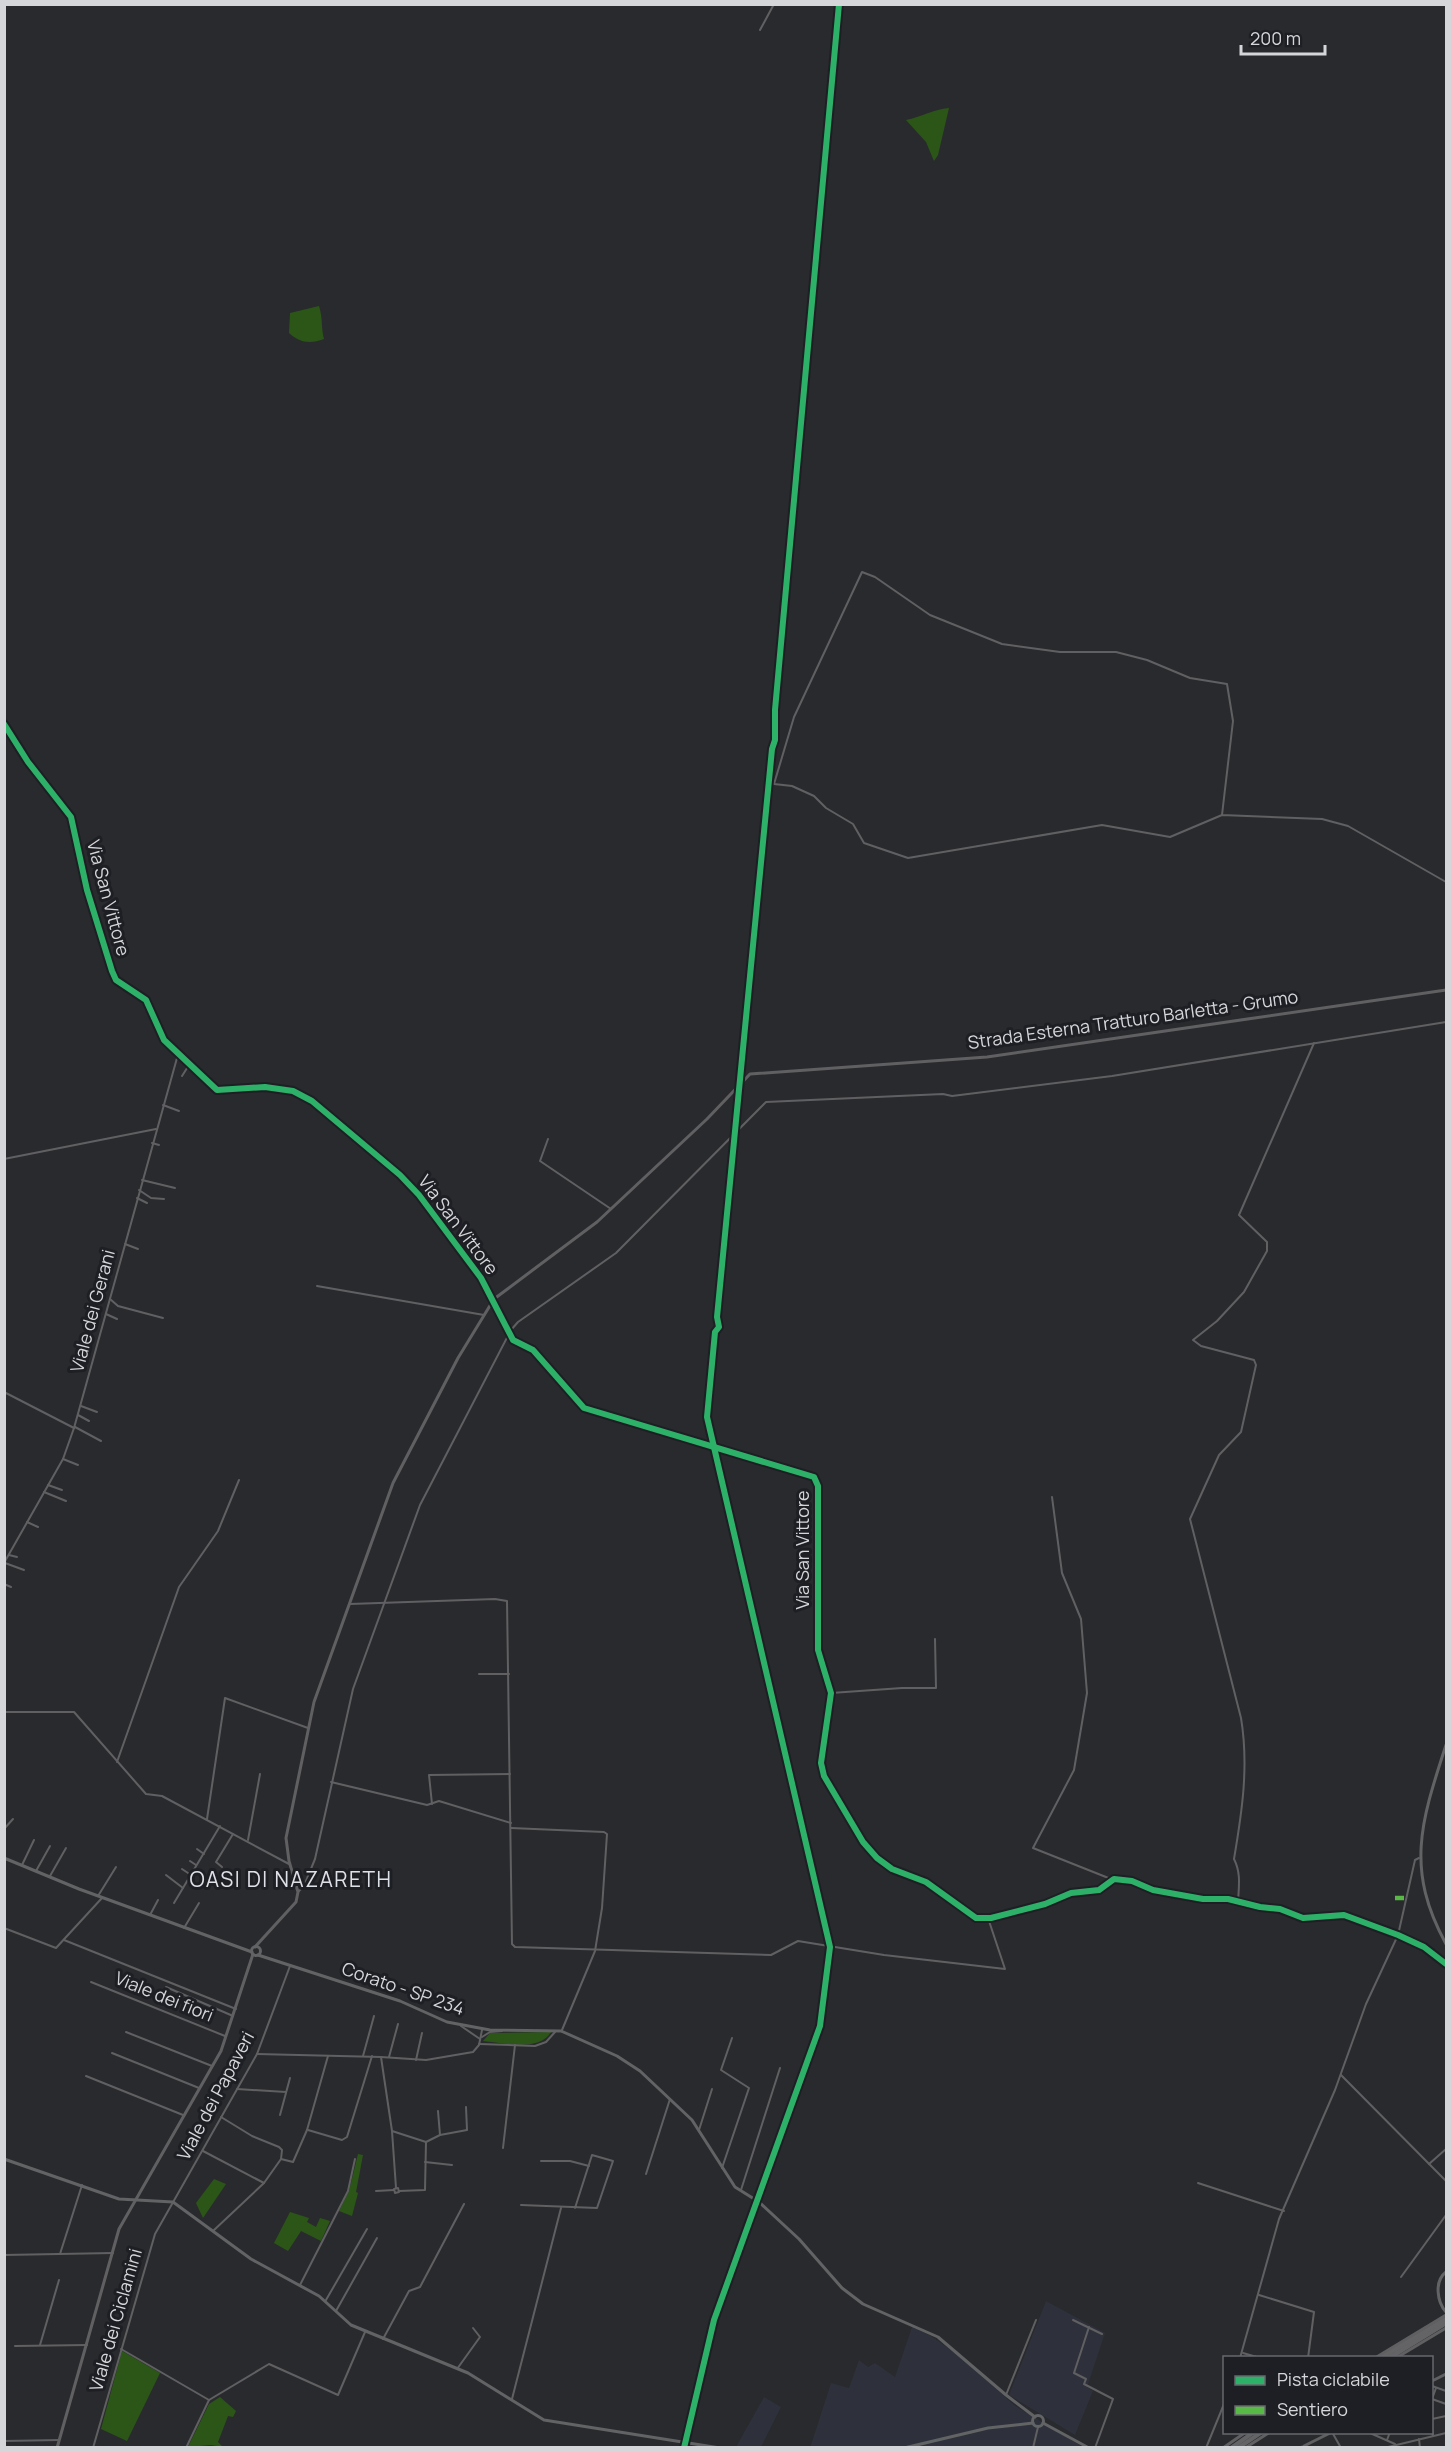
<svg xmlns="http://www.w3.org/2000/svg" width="1451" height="2452" viewBox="0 0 1451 2452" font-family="Manrope,sans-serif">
  <rect width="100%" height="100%" fill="#292a2d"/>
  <g fill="#2e313b">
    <path d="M1046,2301L1105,2333L1087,2387L1093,2391L1075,2435L1009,2395Z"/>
    <path d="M912,2327L931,2336L958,2355L1014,2405L1083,2447L810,2448L831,2383L849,2388L859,2360L868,2367L875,2363L895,2377Z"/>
    <path d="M764,2397L781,2407L761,2447H736Z"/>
  </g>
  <g fill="#2c5618">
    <path d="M949,108L938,155L934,161L926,142L906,120C921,117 934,109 949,108Z"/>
    <path d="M319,306C323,319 321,328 324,339C310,344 300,343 289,333L290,313Z"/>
    <path d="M551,2032C539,2052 504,2043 483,2041L490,2033Z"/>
    <path d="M358,2154L363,2155L356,2192L358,2193L352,2216L339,2211L349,2191Z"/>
    <path d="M214,2179L226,2184L203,2218L196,2203Z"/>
    <path d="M290,2212L309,2218L307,2222L316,2227L320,2218L330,2221L321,2241L301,2231L288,2251L274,2243Z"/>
    <path d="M122,2351L160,2373L127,2441L101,2429Z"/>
    <path d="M220,2397L236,2411L233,2417L228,2416L218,2442L223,2447L211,2445L188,2447L209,2404Z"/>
  </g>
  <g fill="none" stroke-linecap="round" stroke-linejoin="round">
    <g stroke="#606062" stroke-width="2">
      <path d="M760,30L774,4"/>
      <path d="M4,724L28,762L71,817L87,890L112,971L116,980L146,1000L164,1040L217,1090L265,1087L293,1091L312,1101L400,1175L419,1195L481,1278L513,1340L533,1350L584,1408L814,1477L818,1486V1650L831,1693L821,1763L824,1776L863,1842L877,1858L892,1869L926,1882L976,1918H991L1045,1904L1071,1893L1099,1890L1114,1879L1132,1881L1153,1890L1203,1899H1228L1260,1907L1280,1909L1303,1918L1344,1915L1398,1935L1424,1947L1446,1964"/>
      <path d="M1222,815L1233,721L1227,684L1190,678L1147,660L1116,652H1060L1002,644L930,615L875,577L862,572L794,717L774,784L792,786L814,796L826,808L853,824L864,843L908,858L1102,825L1170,837L1222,815L1322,819L1348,826L1446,882"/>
      <path d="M182,1076L189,1065"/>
      <path d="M163,1105L179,1111"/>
      <path d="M548,1139L540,1161L611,1209"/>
      <path d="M152,1143L159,1145"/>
      <path d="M4,1159L156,1129"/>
      <path d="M142,1180L175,1188"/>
      <path d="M139,1190L151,1198L164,1199"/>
      <path d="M137,1198L147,1203"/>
      <path d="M125,1244L138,1249"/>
      <path d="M317,1286L484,1315"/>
      <path d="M110,1299L118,1306L163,1318"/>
      <path d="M106,1314L117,1319"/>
      <path d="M4,1392L74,1428"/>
      <path d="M81,1406L97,1412"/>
      <path d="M78,1415L89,1421"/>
      <path d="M75,1427L101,1441"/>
      <path d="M63,1459L78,1465"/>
      <path d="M48,1485L62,1490"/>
      <path d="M44,1492L66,1501"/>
      <path d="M1052,1497L1062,1573L1081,1619L1087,1693L1074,1770L1033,1848L1111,1879"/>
      <path d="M27,1522L38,1527"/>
      <path d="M9,1555L17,1557"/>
      <path d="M4,1563L63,1459L74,1428L177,1058L180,1056"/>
      <path d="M5,1563L24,1570"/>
      <path d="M4,1584L11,1587"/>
      <path d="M350,1604L495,1599L507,1601L512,1944L515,1947L771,1955L798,1941L884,1955L1005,1969L988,1918"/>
      <path d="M479,1674H509"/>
      <path d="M831,1693L902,1688H936L935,1639"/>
      <path d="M4,1712H74L146,1794L162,1796L289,1864"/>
      <path d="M117,1762L179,1587L218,1531L239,1480"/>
      <path d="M331,1782L427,1805L439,1801L511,1823"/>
      <path d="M432,1804L429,1775L510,1774"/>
      <path d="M207,1819L225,1698L308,1728"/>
      <path d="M511,1828L604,1832L607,1834L602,1908L595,1951L562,2030"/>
      <path d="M4,1829L13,1819"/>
      <path d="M248,1840L260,1774"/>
      <path d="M197,1849L204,1854"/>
      <path d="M190,1861L196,1865"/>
      <path d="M22,1865L34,1840"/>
      <path d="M222,1867L216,1862L233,1834"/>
      <path d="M182,1869L191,1875"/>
      <path d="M36,1871L50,1846"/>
      <path d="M166,1875L183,1888"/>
      <path d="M50,1876L66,1848"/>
      <path d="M298,1892L304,1886L315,1859L353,1689L420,1505L511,1330L518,1322L616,1253L766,1102L943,1094L952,1096L1112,1076L1446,1022"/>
      <path d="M98,1896L116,1867"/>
      <path d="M1238,1902C1239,1885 1241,1873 1234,1859C1242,1812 1249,1766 1241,1718L1190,1519L1219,1455L1241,1432L1256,1365L1254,1360L1201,1346L1193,1340L1217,1321L1244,1292L1267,1251V1242L1239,1215L1314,1043"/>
      <path d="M174,1903L220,1826"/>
      <path d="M150,1915L158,1900"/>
      <path d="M4,1928L56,1948L102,1898"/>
      <path d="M184,1928L199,1903"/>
      <path d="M64,1940L236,2009"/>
      <path d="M91,1982L225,2036"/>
      <path d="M166,1987L233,2016"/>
      <path d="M461,2026L480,2039"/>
      <path d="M126,2032L212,2066"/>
      <path d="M482,2037L490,2032L502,2031"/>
      <path d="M479,2044L535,2046L546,2042L555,2032"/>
      <path d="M112,2053L199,2088"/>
      <path d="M257,2054L381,2057L426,2060L473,2052L479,2045L482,2030"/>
      <path d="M363,2056L374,2016"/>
      <path d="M381,2057L392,2131L396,2188"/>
      <path d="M389,2057L398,2024"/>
      <path d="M416,2060L422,2033"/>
      <path d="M1341,2075L1446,2181"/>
      <path d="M86,2076L183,2115"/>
      <path d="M237,2089L286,2092"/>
      <path d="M438,2111L440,2135"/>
      <path d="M280,2115L290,2078"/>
      <path d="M221,2117L252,2136L279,2147L282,2150L281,2159L293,2162L307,2130L328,2056"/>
      <path d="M308,2130L342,2140L347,2137L372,2056"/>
      <path d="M699,2130L712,2089"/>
      <path d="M392,2131L426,2142L440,2135L467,2130L466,2107"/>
      <path d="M503,2148L515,2045"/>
      <path d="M203,2151L264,2183"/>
      <path d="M541,2161H570L589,2166"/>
      <path d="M425,2162L452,2165"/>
      <path d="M1429,2164L1446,2149"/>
      <path d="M722,2168L749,2088L721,2070L732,2038"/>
      <path d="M646,2174L670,2099"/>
      <path d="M1198,2183L1284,2211"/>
      <path d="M398,2188L399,2192L395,2193L394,2189Z"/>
      <path d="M741,2190L780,2068"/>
      <path d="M376,2191L394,2190"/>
      <path d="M399,2191L425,2190L426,2142"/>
      <path d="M521,2205L597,2208L613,2161L592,2155L575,2208"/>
      <path d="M213,2231L264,2183L281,2159"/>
      <path d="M60,2254L82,2185"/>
      <path d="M4,2255L113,2253"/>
      <path d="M1401,2277L1446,2215"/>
      <path d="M300,2285L348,2191L355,2159"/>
      <path d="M1259,2295L1314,2312L1308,2358"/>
      <path d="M326,2300L367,2229"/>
      <path d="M336,2311L377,2238"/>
      <path d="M1073,2320L1102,2334"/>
      <path d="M1089,2327L1074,2373L1086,2379L1084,2384L1113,2399L1095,2448"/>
      <path d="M383,2339L409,2291L420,2287L464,2204"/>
      <path d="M40,2345L59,2280"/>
      <path d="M15,2346L87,2345"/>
      <path d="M121,2349L209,2400"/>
      <path d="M1243,2353L1260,2358"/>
      <path d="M1240,2358L1279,2219L1335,2090L1366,2004L1398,1935L1415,1860L1419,1858"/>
      <path d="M457,2369L480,2337L473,2328"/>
      <path d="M1432,2386L1446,2391"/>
      <path d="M1006,2395L1036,2320"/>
      <path d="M512,2399L561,2208"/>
      <path d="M1432,2399L1446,2404"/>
      <path d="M1432,2399L1436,2388"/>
      <path d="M1432,2419L1446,2416"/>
      <path d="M1432,2429L1433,2436"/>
      <path d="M1332,2432L1341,2448"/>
      <path d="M1370,2433L1395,2444"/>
      <path d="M1419,2439L1420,2448"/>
      <path d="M1387,2440L1390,2432"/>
      <path d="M4,2441L59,2440"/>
      <path d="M93,2448L155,2234L257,2054L290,1966"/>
      <path d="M186,2448L209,2400L269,2364L338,2395L365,2332"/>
      <path d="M1033,2448L1038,2427"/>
      <path d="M1206,2448L1224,2404"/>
      <path d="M1384,2448L1446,2433"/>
      <path d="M1444,2448L1446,2447"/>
    </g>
    <g stroke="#606062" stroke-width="3">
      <path d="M255,1947L296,1902L298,1892L289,1861L286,1838L314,1702L393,1483L458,1358L494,1299L597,1222L707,1119L750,1074L987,1057L1446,990"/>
      <path d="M1375,2358L1446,2315"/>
      <path d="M1396,2358L1446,2328"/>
      <path d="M1432,2381L1446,2374"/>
      <path d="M1304,2446L1332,2432"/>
      <path d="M57,2448L119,2229L221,2051L253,1954"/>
      <path d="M1223,2448L1246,2432"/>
      <path d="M1245,2448L1270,2432"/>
      <path d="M1302,2448V2447"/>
    </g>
    <g stroke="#626364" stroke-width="3">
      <path d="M1446,1745C1421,1822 1405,1869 1446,1944"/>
      <path d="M4,1858L79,1889L252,1952"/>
      <circle cx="256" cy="1951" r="4.5"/>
      <path d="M258,1955L400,2001L447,2022L490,2030L561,2031L617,2056L640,2071L692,2120L735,2187L759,2202L799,2239L842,2288L863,2304L938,2337L1006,2395L1035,2417"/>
      <path d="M4,2159L119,2199L173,2202L251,2259L319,2296L351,2325L468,2373L544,2420L720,2448"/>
      <path d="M1446,2272C1434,2281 1437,2302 1446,2312"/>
      <circle cx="1038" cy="2421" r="5.5"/>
      <path d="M1043,2423L1089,2448"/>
      <path d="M904,2448L988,2428L1033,2423"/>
    </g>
    <g stroke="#646466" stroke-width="4.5">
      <path d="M1381,2358L1446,2319"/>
      <path d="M1389,2358L1446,2323"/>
      <path d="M1231,2448L1254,2432"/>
      <path d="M1238,2448L1262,2432"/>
    </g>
    <path stroke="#58b947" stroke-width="4.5" stroke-dasharray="9 4.5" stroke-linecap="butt" d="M1395,1898H1406"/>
    <g stroke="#1e1f24" stroke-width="10">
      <g id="cycleway">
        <path d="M4,724L28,762L71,817L87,890L112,971L116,980L146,1000L164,1040L217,1090L265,1087L293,1091L312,1101L400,1175L419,1195L481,1278L513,1340L533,1350L584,1408L814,1477L818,1486V1650L831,1693L821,1763L824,1776L863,1842L877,1858L892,1869L926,1882L976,1918H991L1045,1904L1071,1893L1099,1890L1114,1879L1132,1881L1153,1890L1203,1899H1228L1260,1907L1280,1909L1303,1918L1344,1915L1398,1935L1424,1947L1446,1964"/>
        <path d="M684,2448L714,2320L820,2026L830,1947L707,1417L715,1332L719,1327L717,1317C735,1127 755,938 772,749L775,740V710L839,4"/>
      </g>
    </g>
    <use href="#cycleway" stroke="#2db169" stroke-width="6"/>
  </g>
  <g text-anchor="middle" stroke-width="6" stroke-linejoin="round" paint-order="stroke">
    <g font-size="18" fill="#d5d6d9" stroke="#1e1f24">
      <text transform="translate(108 898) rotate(75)" y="6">Via San Vittore</text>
      <text transform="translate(1133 1020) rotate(-8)" y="6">Strada Esterna Tratturo Barletta - Grumo</text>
      <text transform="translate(458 1225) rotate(53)" y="6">Via San Vittore</text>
      <text transform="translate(93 1311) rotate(-75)" y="6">Viale dei Gerani</text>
      <text transform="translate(803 1550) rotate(-90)" y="6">Via San Vittore</text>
      <text transform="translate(403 1989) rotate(19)" y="6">Corato - SP 234</text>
      <text transform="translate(164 1997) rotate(22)" y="6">Viale dei fiori</text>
      <text transform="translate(216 2096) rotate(-62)" y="6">Viale dei Papaveri</text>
      <text transform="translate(116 2320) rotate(-74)" y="6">Viale dei Ciclamini</text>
    </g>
    <g font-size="21" letter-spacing="1.5" fill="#dfe1e8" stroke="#1e1f24">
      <text x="291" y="1887">OASI DI NAZARETH</text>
    </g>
  </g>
  <rect width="1451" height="2452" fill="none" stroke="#d5d6d9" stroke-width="12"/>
  <rect x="1223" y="2356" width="210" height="78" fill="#1e1f24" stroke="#67686c" stroke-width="1.5"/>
  <rect x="1235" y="2376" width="30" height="9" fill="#2db169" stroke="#67686c" stroke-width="1.5"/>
  <text x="1277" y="2386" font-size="18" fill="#d5d6d9">Pista ciclabile</text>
  <rect x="1235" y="2406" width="30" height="9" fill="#58b947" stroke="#67686c" stroke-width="1.5"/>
  <text x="1277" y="2416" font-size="18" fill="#d5d6d9">Sentiero</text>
  <path d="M1241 45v9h84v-9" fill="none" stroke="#d5d6d9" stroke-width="3"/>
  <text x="1250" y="45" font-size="18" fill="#d5d6d9" stroke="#1e1f24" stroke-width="4.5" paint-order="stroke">200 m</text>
</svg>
